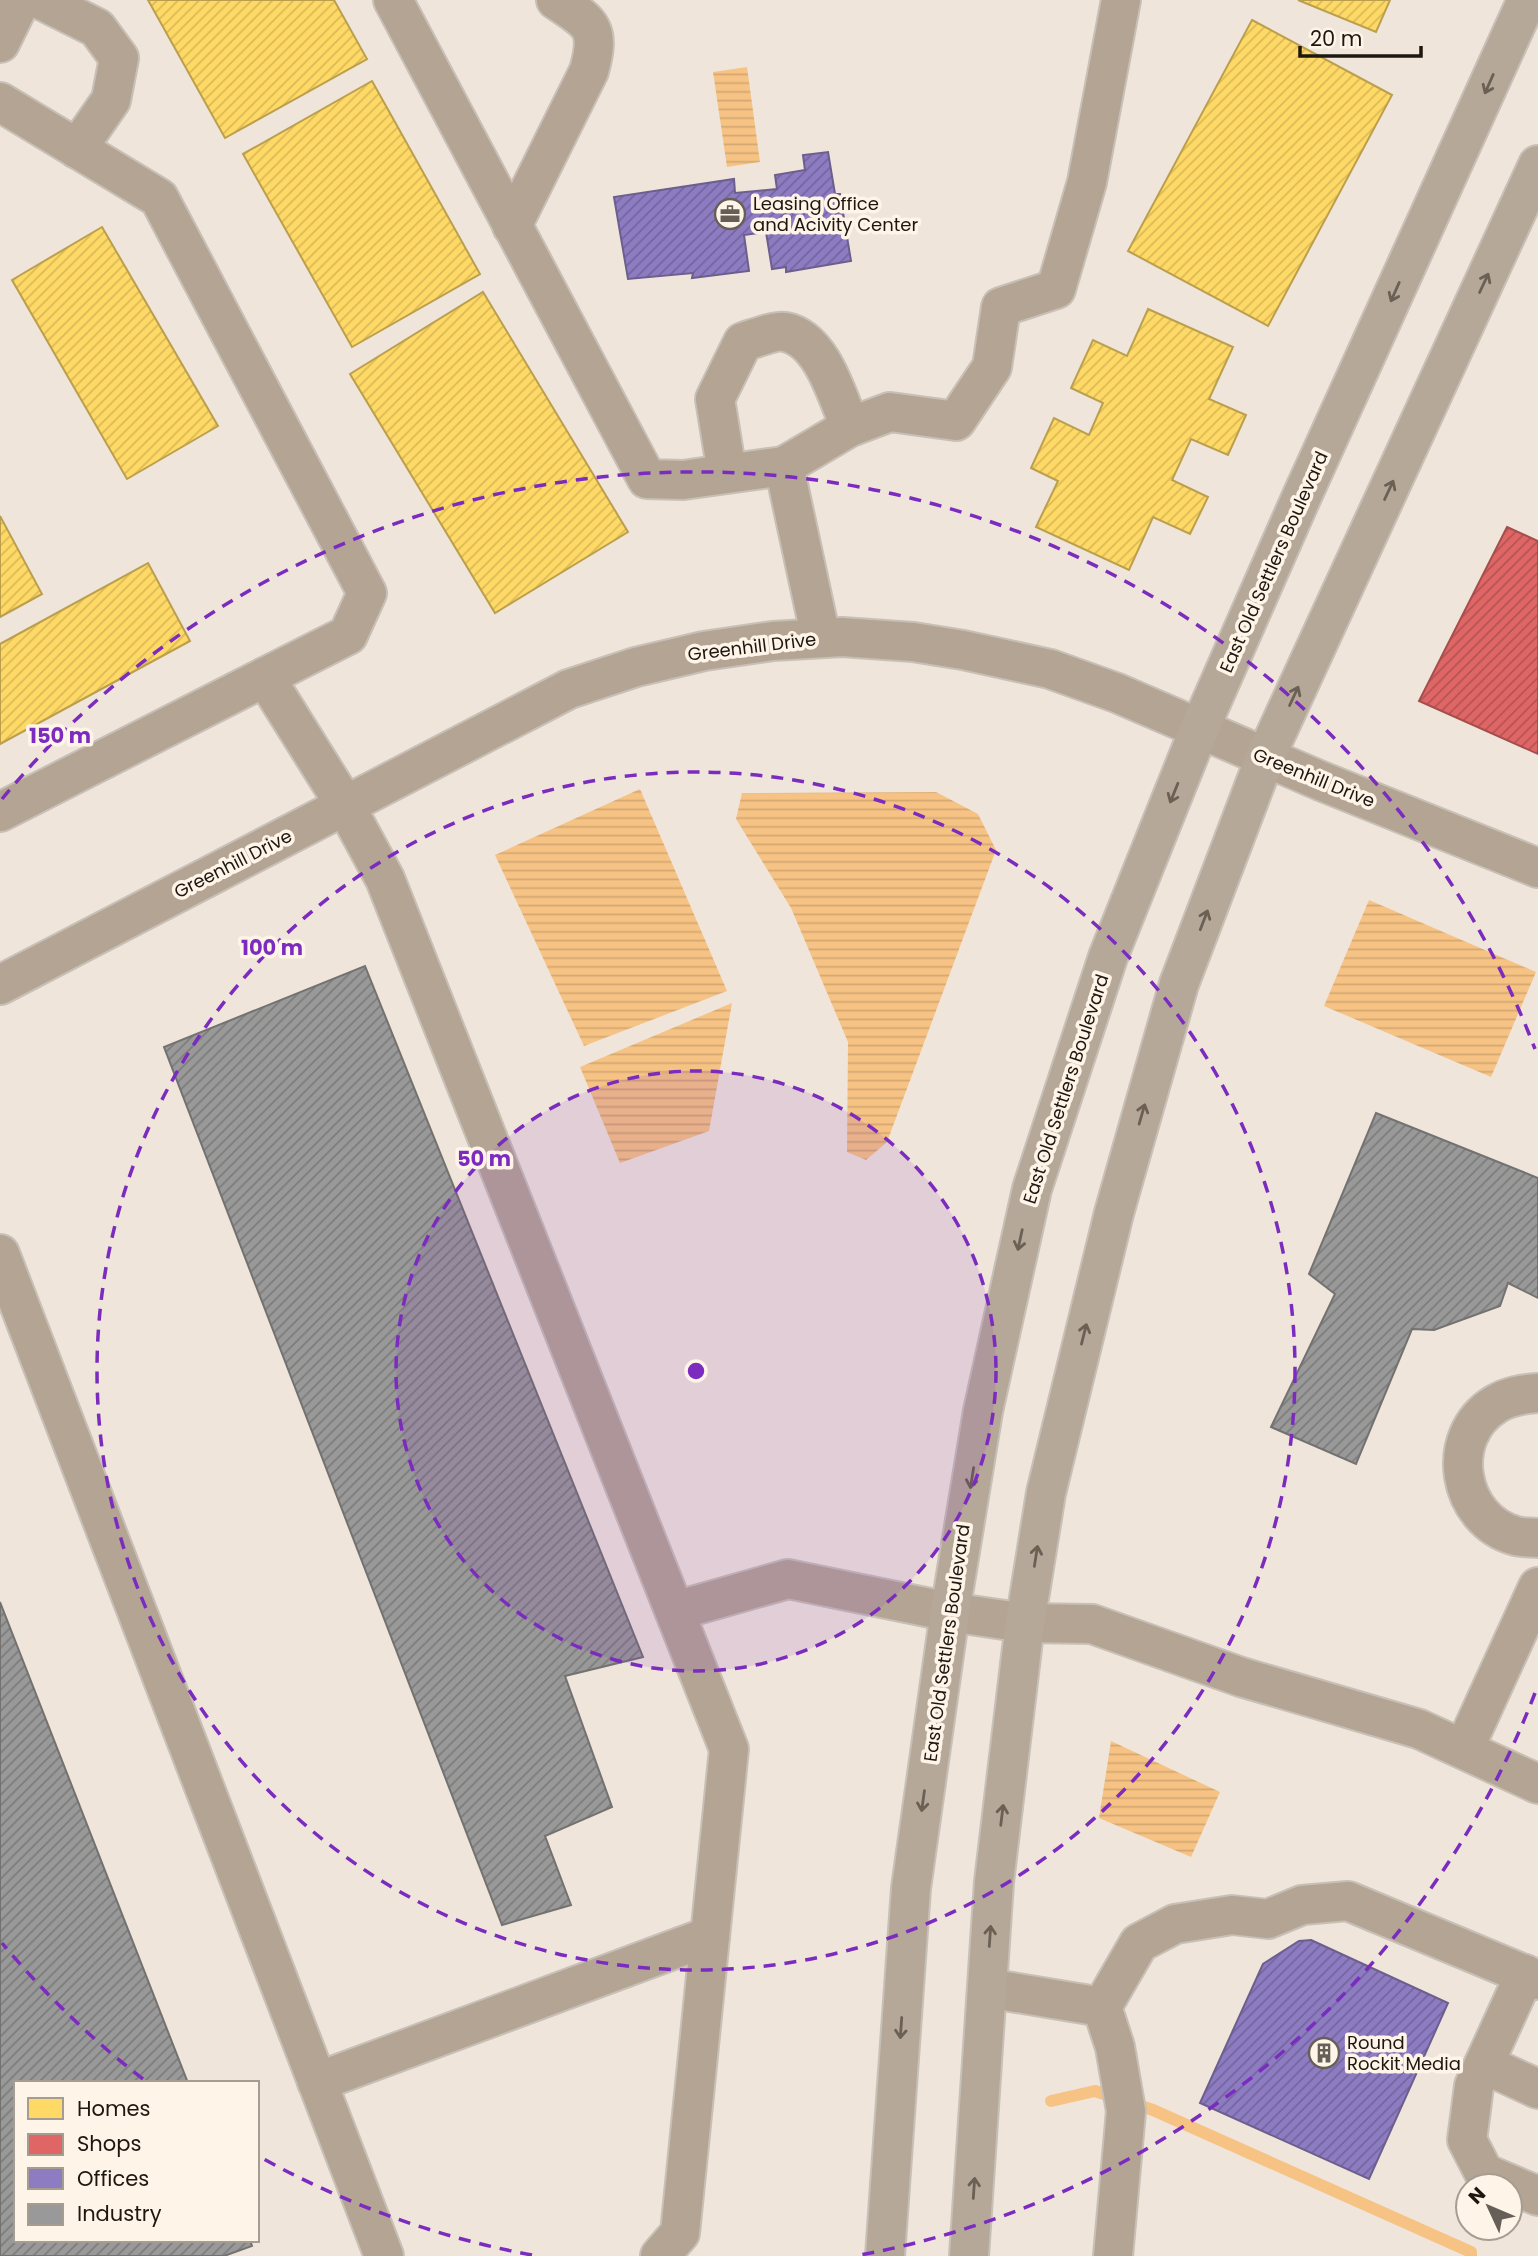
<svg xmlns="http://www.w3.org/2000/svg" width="1538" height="2256" viewBox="0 0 1538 2256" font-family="Poppins,sans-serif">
  <defs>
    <pattern id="water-rules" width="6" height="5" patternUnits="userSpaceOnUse" patternTransform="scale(1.75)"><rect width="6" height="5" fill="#f7c385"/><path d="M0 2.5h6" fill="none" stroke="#d3a772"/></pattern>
    <pattern id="homes-hatch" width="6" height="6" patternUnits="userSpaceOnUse" patternTransform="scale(1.75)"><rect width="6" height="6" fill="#ffd966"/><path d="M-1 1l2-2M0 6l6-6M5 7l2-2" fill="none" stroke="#daba57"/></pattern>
    <pattern id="shops-hatch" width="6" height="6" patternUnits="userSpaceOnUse" patternTransform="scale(1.75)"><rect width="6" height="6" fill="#e06666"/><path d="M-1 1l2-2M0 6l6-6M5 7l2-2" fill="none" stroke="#b55353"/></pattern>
    <pattern id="offices-hatch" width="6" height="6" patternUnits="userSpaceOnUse" patternTransform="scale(1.75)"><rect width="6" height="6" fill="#8e7cc3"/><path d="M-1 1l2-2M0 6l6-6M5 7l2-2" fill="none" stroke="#73659d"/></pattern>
    <pattern id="industry-hatch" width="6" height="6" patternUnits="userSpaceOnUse" patternTransform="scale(1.75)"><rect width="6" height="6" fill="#999"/><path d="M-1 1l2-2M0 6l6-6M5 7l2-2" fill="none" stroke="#7c7c7b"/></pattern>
  </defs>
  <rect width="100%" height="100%" fill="#efe5da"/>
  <g fill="url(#water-rules)">
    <path d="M747,67L760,162L727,167L713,72Z"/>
    <path d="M640,789L727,991L584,1046L495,855Z"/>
    <path d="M936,792L978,814L996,850L887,1142L866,1160L847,1152L848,1042L791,908L736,819L742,793Z"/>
    <path d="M1369,900L1536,972L1491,1077L1324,1006Z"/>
    <path d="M732,1003L709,1131L620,1163L580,1067Z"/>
    <path d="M1111,1741L1220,1792L1191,1857L1099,1818Z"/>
  </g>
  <g fill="url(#homes-hatch)" stroke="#bb9f4c" stroke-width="2">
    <path d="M148,0H334L367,59L225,138Z"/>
    <path d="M1298,0H1390L1376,32Z"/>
    <path d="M1252,20L1392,95L1268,326L1128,251Z"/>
    <path d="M372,81L480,274L352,347L243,154Z"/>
    <path d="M102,227L218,426L127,479L12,280Z"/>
    <path d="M483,292L628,532L495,613L350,374Z"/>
    <path d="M1148,309L1233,347L1209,399L1246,415L1228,455L1191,439L1172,480L1208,497L1190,534L1153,517L1129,570L1036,527L1058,481L1031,468L1054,418L1089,435L1103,403L1071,388L1093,340L1127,356Z"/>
    <path d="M0,516L42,594L0,617Z"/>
    <path d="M148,563L190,641L0,744V644Z"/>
  </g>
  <path fill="url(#shops-hatch)" stroke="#a64e4c" stroke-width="2" d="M1507,527L1538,541V754L1419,701Z"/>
  <g fill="url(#offices-hatch)" stroke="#6c5e8d" stroke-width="2">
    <path d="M828,152L835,194H840L851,261L786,272V267L772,269L766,232L744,235L749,271L692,278L693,273L628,279L614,197L734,179L735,193L777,189L775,175L805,170L803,155Z"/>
    <path d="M1311,1940L1448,2003L1369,2179L1200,2103L1263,1964L1299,1941Z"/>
  </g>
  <g fill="url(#industry-hatch)" stroke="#747270" stroke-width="2">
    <path d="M365,966L643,1657L565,1676L612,1807L545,1836L571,1905L502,1925L164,1047Z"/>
    <path d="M1376,1113L1538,1178V1298L1508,1283L1500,1306L1434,1330L1412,1329L1356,1464L1271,1427L1335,1294L1309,1274Z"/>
    <path d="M0,1602L188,2083H16V2240H250L252,2246L224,2256H0Z"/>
  </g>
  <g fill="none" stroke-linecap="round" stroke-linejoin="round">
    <path stroke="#f7c385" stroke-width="12" d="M1051,2101L1095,2091L1153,2110L1471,2252V2256"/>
    <g stroke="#c8c0b7" stroke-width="42">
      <g id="minor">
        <path d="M41,0L97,28L119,58L111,100L77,149"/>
        <path d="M393,0L647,479L683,480L784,466L821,638"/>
        <path d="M0,43L21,0"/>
        <path d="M0,102L159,198L367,593L348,635L265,677"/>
        <path d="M512,226L589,71C601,27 591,23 556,0"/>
        <path d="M784,466L850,427L890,412L956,421L992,367L1001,307L1056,289L1087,182L1121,0"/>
        <path d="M727,473L715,399L743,342C753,339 776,330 785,332C822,339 837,396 850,427"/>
        <path d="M0,812L265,677L345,805L385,879L729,1749L680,2233L660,2256"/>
        <path d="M0,985L569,689L636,667L704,651L773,641L842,637L913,642L963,650L1050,669L1117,693L1321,781L1538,868"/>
        <path d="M0,1254L384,2256"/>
        <path d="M1538,1393C1523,1394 1509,1396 1496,1404C1443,1436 1457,1520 1516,1536C1523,1538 1531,1537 1538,1538"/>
        <path d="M675,1611L788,1579L950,1612L1025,1623L1092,1624L1241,1677L1419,1729L1538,1784"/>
        <path d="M1464,1749L1538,1587"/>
        <path d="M1525,1974L1474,2086L1467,2140L1484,2173L1538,2196"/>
        <path d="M987,1988L1102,2007L1139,1943L1175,1924L1232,1915L1268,1919L1302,1905L1348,1901L1538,1980"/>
        <path d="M1102,2007L1115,2047L1126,2111L1113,2256"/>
        <path d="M1484,2064L1538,2089"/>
        <path d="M317,2082L710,1936"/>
      </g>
    </g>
    <g stroke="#c8c0b7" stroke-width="42">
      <g id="major">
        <path d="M885,2256L911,1888L950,1612L983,1411L1032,1189L1108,957L1199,730L1302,496L1527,0"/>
        <path d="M969,2256L994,1882L1025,1623L1046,1493L1114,1213L1179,984L1265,758L1538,165"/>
      </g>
    </g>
    <use href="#minor" stroke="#b4a494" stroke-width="38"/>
    <use href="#major" stroke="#b6a898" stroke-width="38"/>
  </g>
  <defs><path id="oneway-shaft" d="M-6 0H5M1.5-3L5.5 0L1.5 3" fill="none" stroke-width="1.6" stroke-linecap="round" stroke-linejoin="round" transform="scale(1.75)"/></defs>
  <g stroke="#6a6054">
    <use href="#oneway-shaft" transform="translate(1489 84) rotate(114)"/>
    <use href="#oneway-shaft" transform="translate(1484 283) rotate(-65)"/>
    <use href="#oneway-shaft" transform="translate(1395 292) rotate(114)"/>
    <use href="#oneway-shaft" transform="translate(1389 490) rotate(-65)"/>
    <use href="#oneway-shaft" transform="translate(1294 696) rotate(-65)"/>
    <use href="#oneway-shaft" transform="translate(1174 793) rotate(112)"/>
    <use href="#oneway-shaft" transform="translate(1204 920) rotate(-69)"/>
    <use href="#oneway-shaft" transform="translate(1142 1114) rotate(-74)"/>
    <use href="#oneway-shaft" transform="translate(1020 1240) rotate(102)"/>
    <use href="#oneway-shaft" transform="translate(1084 1334) rotate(-76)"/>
    <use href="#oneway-shaft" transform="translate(972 1478) rotate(99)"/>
    <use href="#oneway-shaft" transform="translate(1036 1556) rotate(-81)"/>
    <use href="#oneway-shaft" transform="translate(923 1801) rotate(98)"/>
    <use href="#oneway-shaft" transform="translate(1002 1815) rotate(-83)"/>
    <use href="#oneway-shaft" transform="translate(990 1936) rotate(-86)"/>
    <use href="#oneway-shaft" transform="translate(901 2028) rotate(94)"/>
    <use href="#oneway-shaft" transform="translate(974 2188) rotate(-86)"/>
  </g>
  <circle cx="696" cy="1371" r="300" fill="#7b2cbf" fill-opacity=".12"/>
  <g fill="none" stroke="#7b2cbf" stroke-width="3.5" stroke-dasharray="12 9">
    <circle cx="696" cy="1371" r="300"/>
    <circle cx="696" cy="1371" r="599"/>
    <path d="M1535 1693A899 899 0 0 1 860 2255M532 2255A899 899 0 0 1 260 2157M143 2079A899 899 0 0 1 2 1943M2 799A899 899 0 0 1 1535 1049"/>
  </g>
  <defs>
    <g id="office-ring" transform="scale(1.575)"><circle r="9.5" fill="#fff4e8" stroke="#665f57" stroke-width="1.5"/><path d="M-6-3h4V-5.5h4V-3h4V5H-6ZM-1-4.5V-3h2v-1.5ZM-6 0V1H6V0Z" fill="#665f57"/></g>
    <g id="building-ring" transform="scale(1.575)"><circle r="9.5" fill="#fff4e8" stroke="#665f57" stroke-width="1.5"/><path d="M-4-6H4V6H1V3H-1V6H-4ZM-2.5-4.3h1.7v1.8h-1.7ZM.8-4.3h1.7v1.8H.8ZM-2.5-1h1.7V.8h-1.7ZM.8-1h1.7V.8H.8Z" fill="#665f57"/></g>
  </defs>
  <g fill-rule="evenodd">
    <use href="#office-ring" x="730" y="214"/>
    <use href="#building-ring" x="1324" y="2053"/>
  </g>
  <g text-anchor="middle" stroke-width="7" stroke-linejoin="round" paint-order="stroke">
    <g font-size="18" fill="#1d1710" stroke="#fff4e8" text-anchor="start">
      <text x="753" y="210">Leasing Office<tspan x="753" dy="21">and Acivity Center</tspan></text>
      <text x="1347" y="2049">Round<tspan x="1347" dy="21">Rockit Media</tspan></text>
    </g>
    <g font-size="18" fill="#1d1710" stroke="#fff4e8">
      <text transform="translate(1274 562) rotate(-66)" y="6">East Old Settlers Boulevard</text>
      <text transform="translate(752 647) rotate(-7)" y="6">Greenhill Drive</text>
      <text transform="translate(1314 778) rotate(22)" y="6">Greenhill Drive</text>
      <text transform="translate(233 864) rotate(-27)" y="6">Greenhill Drive</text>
      <text transform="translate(1066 1089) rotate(-72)" y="6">East Old Settlers Boulevard</text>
      <text transform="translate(947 1643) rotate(-82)" y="6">East Old Settlers Boulevard</text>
    </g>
  </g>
  <circle cx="696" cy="1371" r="10" fill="#7b2cbf" stroke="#fff4e8" stroke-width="3.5"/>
  <g font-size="21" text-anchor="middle" font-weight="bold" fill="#7b2cbf" stroke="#fff4e8" stroke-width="7" stroke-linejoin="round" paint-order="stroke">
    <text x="60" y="743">150 m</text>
    <text x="272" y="955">100 m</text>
    <text x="484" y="1166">50 m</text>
  </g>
  <rect x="14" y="2081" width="245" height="161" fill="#fff4e8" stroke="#a59c92" stroke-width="2"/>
  <rect x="28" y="2098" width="35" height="21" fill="#ffd966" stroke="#a59c92" stroke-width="2"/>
  <text x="77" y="2116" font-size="21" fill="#1d1710">Homes</text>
  <rect x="28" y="2134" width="35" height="21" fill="#e06666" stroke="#a59c92" stroke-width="2"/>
  <text x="77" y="2151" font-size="21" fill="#1d1710">Shops</text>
  <rect x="28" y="2168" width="35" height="21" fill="#8e7cc3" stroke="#a59c92" stroke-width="2"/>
  <text x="77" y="2186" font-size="21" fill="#1d1710">Offices</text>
  <rect x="28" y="2204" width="35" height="21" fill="#999999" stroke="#a59c92" stroke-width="2"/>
  <text x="77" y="2221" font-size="21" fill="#1d1710">Industry</text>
  <g transform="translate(1489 2207) rotate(314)"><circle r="33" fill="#fff4e8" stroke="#a59c92" stroke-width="2"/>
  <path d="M0-5L12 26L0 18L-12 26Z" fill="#665f57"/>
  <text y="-10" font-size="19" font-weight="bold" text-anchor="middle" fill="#1d1710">N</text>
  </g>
  <path d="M1300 46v10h121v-10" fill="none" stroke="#1d1710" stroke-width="3.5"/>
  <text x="1310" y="46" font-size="21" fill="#1d1710" stroke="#fff4e8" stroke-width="5" paint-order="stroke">20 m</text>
</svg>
